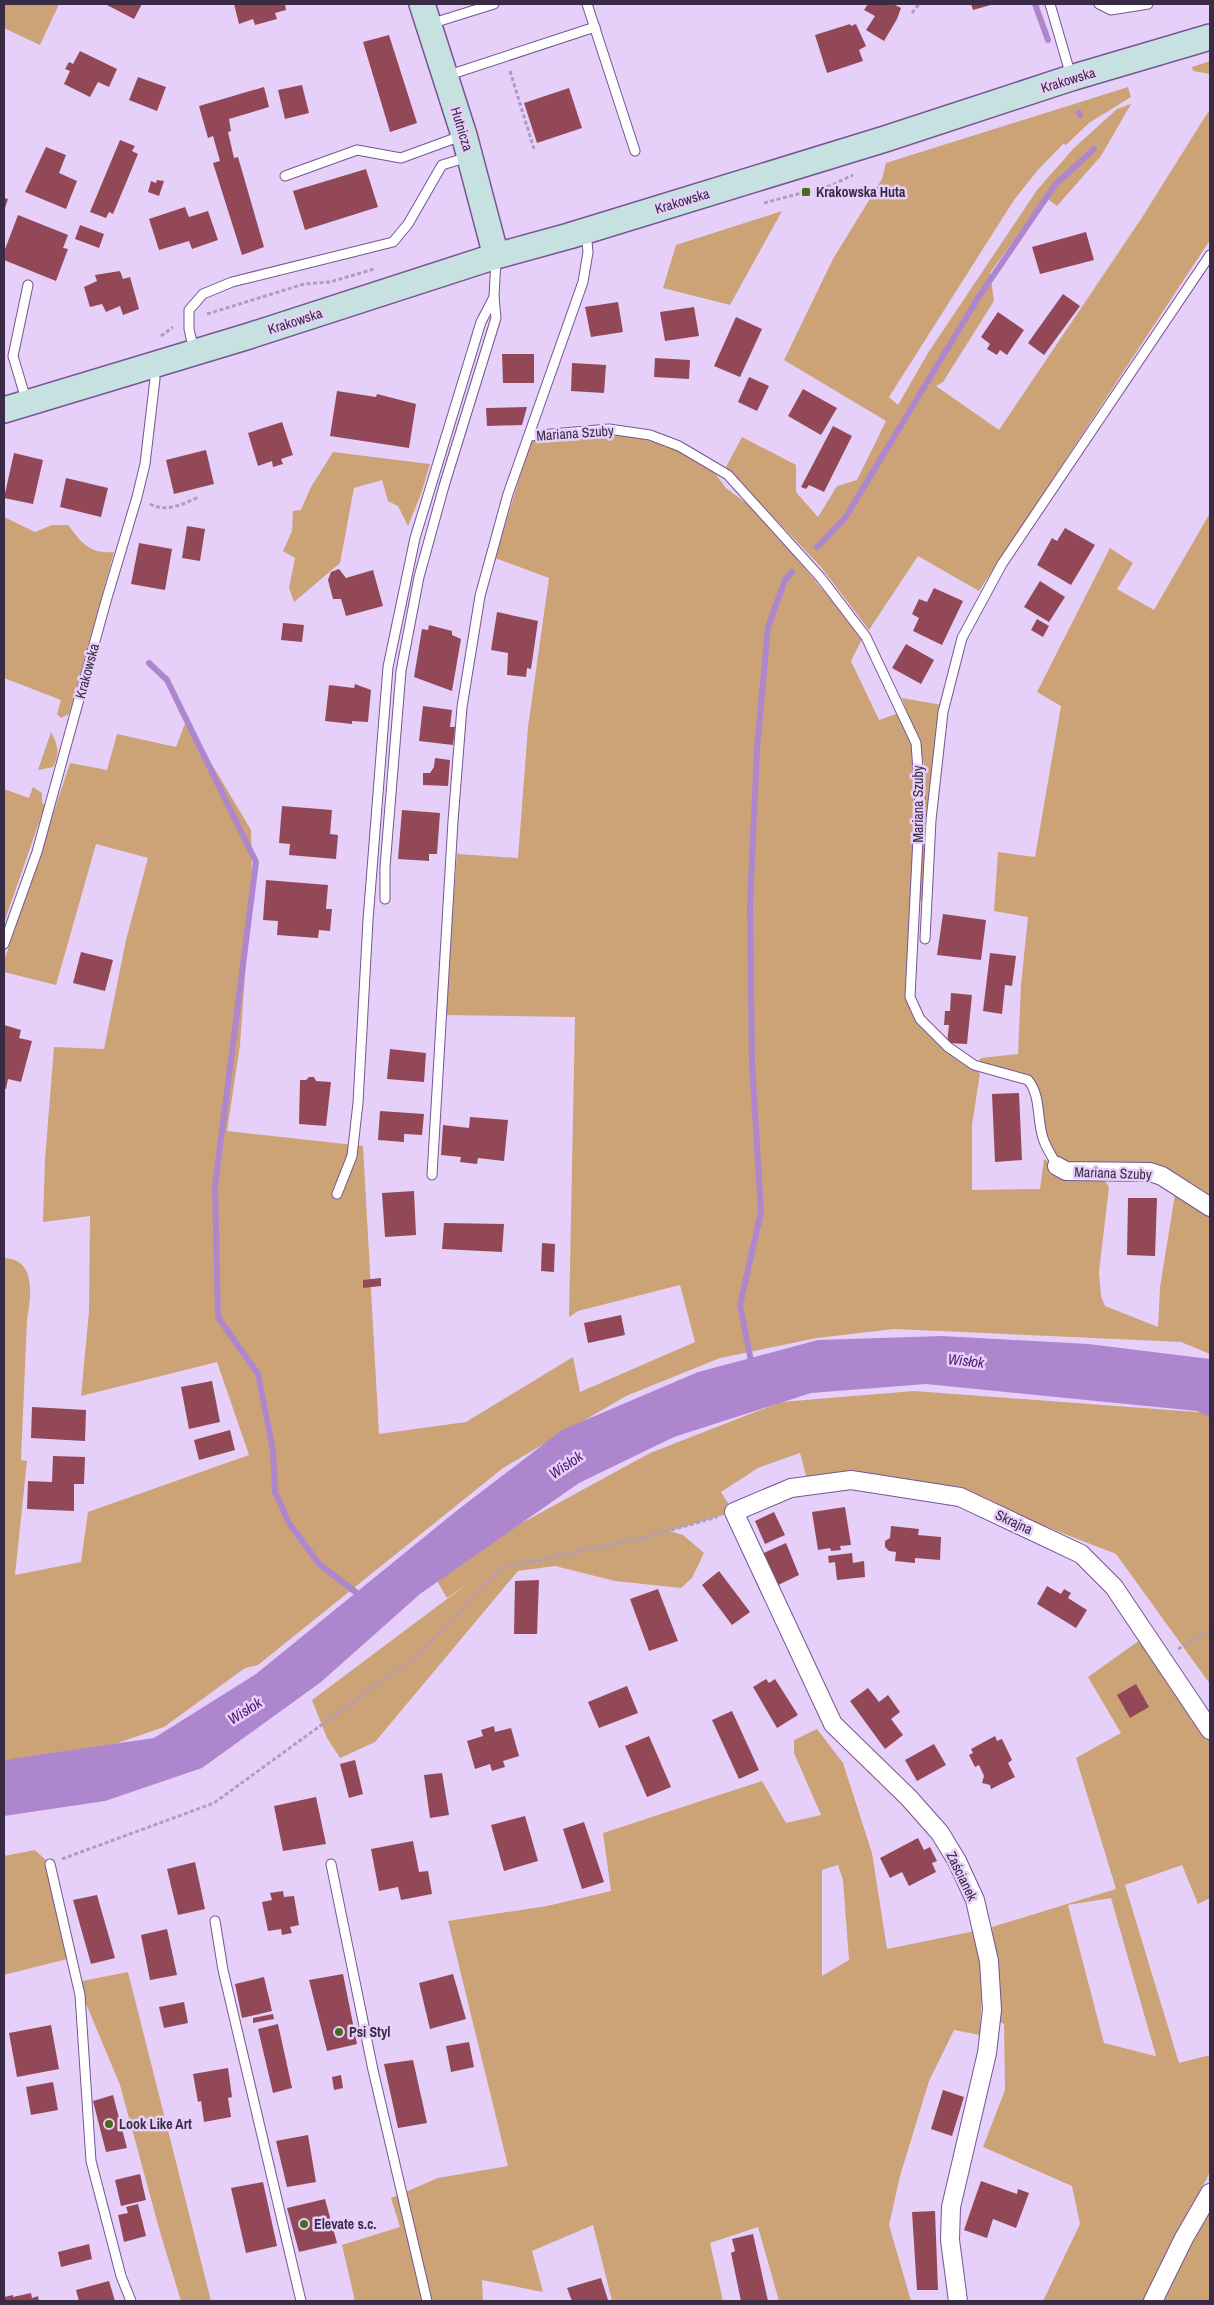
<svg xmlns="http://www.w3.org/2000/svg" width="1214" height="2305" viewBox="0 0 1214 2305" font-family="'Archivo Narrow',sans-serif">
  <rect width="100%" height="100%" fill="#e6d0fa"/>
  <g fill="#cca376" fill-rule="evenodd">
    <path d="M4,4H59L40,45L4,28Z"/>
    <path d="M1210,61V74L1193,71L1192,67Z"/>
    <path d="M1128,87L1131,97L1089,123L1066,145L1063,144L1037,171L1014,200L889,397L898,405L928,353L1037,190L1074,148L1117,109L1131,104L1101,156L1057,206L1045,197L990,273L994,301L943,382L936,386L999,430L1141,219L1210,109V240L979,591L918,556L869,630L821,567L726,467L742,437L796,465V492L818,517L837,486L857,480L886,421L784,360L833,259L882,179L886,163Z"/>
    <path d="M782,211L730,305L663,288L676,245Z"/>
    <path d="M603,434L641,438L670,447L714,472L726,488L754,509L863,637L851,661L879,720L899,713L912,741L917,769L915,852L905,992L914,1018L925,1031L949,1053L980,1073L972,1125V1190L1040,1189L1044,1159L1069,1175L1103,1178L1109,1187L1099,1272L1101,1296L1105,1306L1158,1327L1160,1287L1176,1188L1210,1214V1354L1181,1342L894,1329L817,1338L720,1358L626,1396L503,1468L258,1665L245,1668L164,1727L86,1754L4,1760V1258C37,1259 31,1297 27,1320L21,1460L27,1461L15,1575L81,1562L88,1512L249,1455L217,1362L81,1396L89,1312L90,1216L43,1222L45,1159L54,1047L104,1049L126,940L148,858L96,844L56,985L4,972V961L70,763L107,770L117,734L176,747L186,721L251,830L252,875L240,1045L227,1131L363,1146L379,1434L466,1422L573,1357L580,1392L695,1342L680,1285L578,1311L569,1317L575,1017L445,1015L457,854L518,858L528,727L549,578L495,558L531,440Z"/>
    <path d="M333,452L430,464L421,494L408,526L398,506L388,501L382,480L354,488L340,563L294,602L289,588L295,558L283,551L292,531L293,511L301,510L311,487Z"/>
    <path d="M1210,513V1202L1178,1181L1061,1163L1047,1138L1037,1086L1032,1079L978,1063L981,1058L1018,1054L1021,985L1028,917L994,911L998,852L1035,857L1061,706L1037,692L1110,548L1133,563L1117,589L1154,610Z"/>
    <path d="M4,517L35,532L52,525H68C82,543 89,554 114,552L69,714L61,718L57,714L61,700L4,678Z"/>
    <path d="M902,698L942,705L928,822L922,901L917,900L924,807V764Z"/>
    <path d="M51,732C58,745 60,753 53,767L38,770Z"/>
    <path d="M33,787L42,793V803L45,805L4,923V789L29,798Z"/>
    <path d="M914,1391L1210,1413V1684L1116,1554L962,1494L807,1479L800,1453L758,1468L721,1492L734,1512L669,1531L683,1535L704,1553L692,1578L681,1588L615,1581L555,1566L518,1571L375,1742L340,1758L327,1738L312,1700L467,1584L447,1598L437,1581L487,1542L650,1453L781,1402Z"/>
    <path d="M1140,1640L1210,1742V1898L1198,1904L1182,1865L1125,1885L1179,2063L1210,2055V2172L1144,2301H1043L1080,2224L1072,2186L983,2147L1005,2090L1004,2024L1000,2022L992,1927L1116,1889L1076,1758L1121,1733L1088,1677ZM1111,1898L1156,2056H1155L1104,2043L1068,1905Z"/>
    <path d="M817,1729L843,1763L872,1853L887,1949L975,1931L983,1961L980,2035L954,2030L929,2081L900,2176L889,2225L911,2301H779L758,2227L710,2243L723,2301H612L593,2225L532,2251L543,2292L482,2280L483,2301H355L342,2245L400,2227L391,2198L438,2178L508,2166L448,1921L547,1906L611,1891L603,1833L762,1781L786,1823L821,1815L794,1753V1740ZM838,1865L843,1880L849,1960L822,1976V1870Z"/>
    <path d="M35,1850L50,1864L71,1958L4,1975V1856Z"/>
    <path d="M128,1972L211,2301H181L160,2232L120,2085L77,1982Z"/>
    <path d="M1210,2212V2301H1161L1204,2222Z"/>
  </g>
  <path fill="#ae86ce" d="M942,1336L1088,1344L1210,1359V1417L1197,1411L926,1384L811,1393L674,1437L579,1483L420,1594L321,1682L202,1768L105,1801L4,1816V1760L154,1738L256,1674L455,1512L562,1430L698,1372L818,1340Z"/>
  <g fill="none" stroke-linecap="round" stroke-linejoin="round">
    <g stroke="#ae86ce" stroke-width="6">
      <path d="M1035,4L1048,40"/>
      <path d="M1079,113L1080,115"/>
      <path d="M817,547L845,518L978,298L1055,185L1094,149"/>
      <path d="M149,663L167,680L256,862L215,1186L218,1317L258,1374L273,1450L275,1492L289,1523L319,1564L362,1597"/>
      <path d="M752,1366L740,1305L761,1212L752,1063L750,905L757,749L768,627L785,580L792,572"/>
    </g>
  </g>
  <g fill="#934857">
    <path d="M105,4H142L134,19Z"/>
    <path d="M234,4H285L286,10L275,13L277,19L255,25L253,19L239,24Z"/>
    <path d="M868,4H893L901,8L897,19L884,41L866,30L875,16L864,10Z"/>
    <path d="M971,4H994L973,10Z"/>
    <path d="M850,24L851,26L856,24L866,46L859,50L863,61L827,73L815,35Z"/>
    <path d="M389,35L417,123L390,132L363,42Z"/>
    <path d="M80,51L117,69L109,87L98,82L90,97L64,84L70,71L65,69L69,62L73,64Z"/>
    <path d="M138,77L166,87L157,111L129,100Z"/>
    <path d="M302,85L309,113L285,119L278,90Z"/>
    <path d="M264,87L269,107L229,119L231,131L228,132L234,158L238,157L264,247L242,255L213,163L220,161L213,136L208,138L199,106Z"/>
    <path d="M569,88L582,128L537,143L524,103Z"/>
    <path d="M120,140L135,146L132,151L138,154L113,214L109,212L106,218L90,212Z"/>
    <path d="M46,147L66,155L59,173L77,181L66,209L25,192Z"/>
    <path d="M366,169L378,207L305,230L293,191Z"/>
    <path d="M157,180L164,181L159,196L148,192L151,181L156,183Z"/>
    <path d="M4,198L8,199L4,211Z"/>
    <path d="M185,207L189,217L208,211L218,240L192,249L189,241L159,250L149,219Z"/>
    <path d="M18,215L68,235L63,248L68,249L56,281L4,260V252Z"/>
    <path d="M80,225L104,234L99,248L75,239Z"/>
    <path d="M1086,232L1094,260L1040,274L1032,247Z"/>
    <path d="M120,271L123,279L130,277L139,309L123,315L120,306L106,312L102,304L90,307L84,287L97,281L95,275Z"/>
    <path d="M1063,294L1080,306L1044,355L1028,343Z"/>
    <path d="M618,302L623,332L591,337L585,307Z"/>
    <path d="M694,307L699,336L665,341L660,312Z"/>
    <path d="M998,312L1024,330L1007,355L1000,350L997,355L987,349L990,344L981,337Z"/>
    <path d="M736,317L762,329L740,377L714,366Z"/>
    <path d="M502,354H534V383H503Z"/>
    <path d="M655,358L690,360L689,379L654,377Z"/>
    <path d="M572,363L606,365L604,393L571,391Z"/>
    <path d="M749,377L769,386L757,411L738,402Z"/>
    <path d="M803,389L837,408L821,435L788,416Z"/>
    <path d="M337,391L376,397L377,394L416,404L409,448L330,436Z"/>
    <path d="M527,407L522,425L487,426L486,408Z"/>
    <path d="M282,422L293,455L281,459L283,464L273,467L272,461L258,466L248,433Z"/>
    <path d="M833,426L852,436L824,492L809,485L806,489L801,487Z"/>
    <path d="M206,450L214,484L174,494L166,460Z"/>
    <path d="M14,453L43,460L33,504L4,498Z"/>
    <path d="M66,478L108,488L101,517L60,507Z"/>
    <path d="M187,526L205,529L200,561L182,558Z"/>
    <path d="M1065,528L1095,545L1071,585L1037,565L1052,538L1057,541Z"/>
    <path d="M139,543L172,549L165,590L131,584Z"/>
    <path d="M339,569L346,578L373,570L383,606L346,616L341,599H333L328,580L331,572Z"/>
    <path d="M1040,581L1065,597L1049,622L1024,607Z"/>
    <path d="M934,588L963,601L942,645L913,631L919,618L912,614L919,599L927,602Z"/>
    <path d="M497,612L538,621L531,669L527,668L526,677L507,675L508,653L491,650Z"/>
    <path d="M1037,619L1049,626L1043,637L1031,630Z"/>
    <path d="M283,623L304,625L302,642L281,640Z"/>
    <path d="M429,625L452,631V635L461,639L452,691L414,677L422,629L428,630Z"/>
    <path d="M906,644L934,660L921,684L892,668Z"/>
    <path d="M355,684L371,690L368,722L352,721V724L325,721L329,685L354,688Z"/>
    <path d="M423,706L452,710L450,727H455L453,745L419,741Z"/>
    <path d="M435,758L450,760L448,786L423,785V773H430L434,767Z"/>
    <path d="M282,806L332,810L330,834L338,835L336,859L289,855L290,844L279,843Z"/>
    <path d="M402,810L440,813L437,854H429V861L398,859Z"/>
    <path d="M266,880L328,885L326,909H332L330,931L319,930L318,938L277,935L278,921L263,920Z"/>
    <path d="M943,914L986,920L981,960L937,955Z"/>
    <path d="M81,952L113,960L105,991L73,983Z"/>
    <path d="M990,953L1016,956L1012,986L1005,985L1002,1014L983,1011Z"/>
    <path d="M951,993L972,995L967,1044L947,1043L949,1025H944L945,1011H950Z"/>
    <path d="M4,1025L21,1030L19,1038L32,1041L21,1082L8,1079L6,1089L4,1088Z"/>
    <path d="M390,1049L426,1053L424,1082L387,1079Z"/>
    <path d="M309,1077H314L316,1081L331,1082L326,1126L299,1124L300,1080H306Z"/>
    <path d="M1019,1093L1022,1160L995,1162L992,1094Z"/>
    <path d="M380,1111L424,1114L422,1135L404,1134V1142L378,1140Z"/>
    <path d="M470,1117L508,1120L504,1161L478,1158L477,1164L460,1162L461,1157L441,1155L443,1125L469,1128Z"/>
    <path d="M414,1191L416,1235L385,1237L382,1193Z"/>
    <path d="M1128,1198H1157L1155,1256L1127,1255Z"/>
    <path d="M444,1223L504,1224L502,1252L442,1249Z"/>
    <path d="M542,1243L555,1244L554,1272L541,1271Z"/>
    <path d="M381,1278V1286L363,1288V1280Z"/>
    <path d="M621,1315L625,1335L588,1343L584,1323Z"/>
    <path d="M212,1381L220,1422L189,1429L181,1387Z"/>
    <path d="M32,1407L86,1410L85,1441L31,1438Z"/>
    <path d="M230,1430L235,1450L199,1460L194,1440Z"/>
    <path d="M53,1456L85,1457L84,1484H74V1511L27,1509L28,1481L52,1482Z"/>
    <path d="M845,1507L851,1545L840,1546L841,1550L831,1551L830,1548L818,1550L812,1512Z"/>
    <path d="M774,1512L785,1535L765,1544L755,1521Z"/>
    <path d="M891,1526L919,1529L918,1535L941,1537L940,1560L915,1558V1563L895,1561L896,1552L889,1551L885,1547V1541L890,1538Z"/>
    <path d="M786,1543L799,1575L772,1588L757,1556Z"/>
    <path d="M852,1553L853,1563L864,1561L865,1577L837,1580L835,1562L829,1563L828,1556Z"/>
    <path d="M719,1571L750,1612L732,1625L702,1585Z"/>
    <path d="M539,1580L537,1634H514L515,1581Z"/>
    <path d="M1047,1586L1061,1594L1064,1589L1071,1593L1068,1598L1087,1610L1076,1628L1037,1604Z"/>
    <path d="M658,1589L678,1641L649,1651L630,1599Z"/>
    <path d="M766,1679L769,1683L775,1679L798,1715L777,1728L753,1687Z"/>
    <path d="M1136,1684L1149,1707L1130,1718L1117,1695Z"/>
    <path d="M627,1686L638,1713L599,1728L588,1702Z"/>
    <path d="M868,1688L879,1702L888,1695L900,1712L891,1719L903,1735L885,1749L850,1701Z"/>
    <path d="M732,1711L759,1770L739,1779L712,1720Z"/>
    <path d="M494,1726L495,1732L511,1728L519,1756L503,1761L505,1767L492,1771L490,1764L475,1769L467,1741L483,1736L481,1730Z"/>
    <path d="M649,1736L671,1787L647,1797L625,1746Z"/>
    <path d="M995,1736L997,1741L1002,1739L1012,1760L1008,1763L1015,1777L991,1789L990,1785L982,1783L984,1776L979,1765L975,1767L969,1755L973,1753L971,1749Z"/>
    <path d="M934,1744L946,1765L917,1781L905,1760Z"/>
    <path d="M355,1760L363,1794L349,1798L340,1764Z"/>
    <path d="M442,1773L449,1815L430,1818L424,1775Z"/>
    <path d="M316,1797L326,1844L283,1851L274,1806Z"/>
    <path d="M525,1816L538,1861L504,1871L491,1825Z"/>
    <path d="M584,1822L604,1882L582,1889L563,1829Z"/>
    <path d="M918,1838L924,1850L930,1847L937,1861L932,1863L936,1872L909,1886L902,1872L890,1878L880,1858Z"/>
    <path d="M413,1841L419,1872L428,1871L432,1894L401,1900L398,1887L379,1891L371,1849Z"/>
    <path d="M195,1862L205,1909L178,1915L167,1869Z"/>
    <path d="M283,1891L284,1897L294,1896L299,1925L290,1927L292,1933L282,1935L281,1929L268,1931L262,1902L272,1900L270,1893Z"/>
    <path d="M97,1895L115,1958L91,1964L73,1900Z"/>
    <path d="M167,1929L177,1975L150,1980L141,1935Z"/>
    <path d="M343,1974L357,2044L327,2051L309,1980Z"/>
    <path d="M453,1974L466,2019L430,2029L419,1983Z"/>
    <path d="M264,1977L272,2011L242,2018L235,1984Z"/>
    <path d="M184,2002L188,2023L164,2028L159,2007Z"/>
    <path d="M273,2014L274,2019L253,2023V2018Z"/>
    <path d="M278,2024L292,2088L273,2093L258,2029Z"/>
    <path d="M51,2025L59,2069L17,2077L9,2033Z"/>
    <path d="M469,2042L474,2067L451,2072L446,2046Z"/>
    <path d="M413,2060L427,2123L398,2128L384,2064Z"/>
    <path d="M228,2068L232,2097L228,2098L231,2117L204,2122L201,2101L198,2102L193,2074Z"/>
    <path d="M341,2075L343,2088L334,2090L332,2077Z"/>
    <path d="M53,2082L58,2110L31,2115L26,2087Z"/>
    <path d="M943,2090L964,2097L952,2136L931,2129Z"/>
    <path d="M113,2095L127,2148L106,2152L93,2101Z"/>
    <path d="M308,2135L316,2182L287,2187L276,2141Z"/>
    <path d="M140,2174L146,2200L121,2206L115,2180Z"/>
    <path d="M981,2181L1017,2194L1018,2189L1029,2193L1016,2228L993,2219L987,2238L964,2230Z"/>
    <path d="M263,2182L277,2246L246,2253L231,2188Z"/>
    <path d="M325,2199L337,2243L299,2252L287,2208Z"/>
    <path d="M138,2204L146,2236L124,2242L118,2215L128,2213L126,2207Z"/>
    <path d="M935,2211L938,2290H917L912,2212Z"/>
    <path d="M753,2234L768,2301H741L731,2253L735,2251L732,2239Z"/>
    <path d="M89,2244L92,2259L61,2267L58,2252Z"/>
    <path d="M601,2278L608,2300L572,2301L567,2288Z"/>
    <path d="M109,2281L115,2301H79L76,2290Z"/>
    <path d="M31,2293L32,2298L38,2296L39,2301H4V2297L13,2295V2297Z"/>
  </g>
  <g fill="none" stroke-linecap="round" stroke-linejoin="round">
    <g stroke="#775492" stroke-width="11">
      <g id="lane">
        <path d="M587,4L635,151"/>
        <path d="M1050,4L1071,76"/>
        <path d="M1099,4L1111,10L1148,4"/>
        <path d="M430,24L494,4"/>
        <path d="M446,76L595,27"/>
        <path d="M285,176L357,150L401,158L461,136"/>
        <path d="M194,351L189,329V310L203,294L232,282L393,242L408,224L442,165L468,157"/>
        <path d="M27,403L13,356L28,285"/>
        <path d="M529,436L609,429L650,435L679,446L728,475L821,578L866,637L916,743L920,798L910,997L920,1019L948,1047L974,1065L1028,1080C1042,1097 1036,1121 1044,1141C1047,1149 1053,1158 1057,1166"/>
        <path d="M385,899V867L401,671L419,577L444,486L496,318L494,297L496,258"/>
        <path d="M925,939L931,820L943,712L962,638L1002,564L1210,255"/>
        <path d="M4,944L37,852L106,601L137,497L145,464L155,379L154,368"/>
        <path d="M432,1175L453,821L462,707L480,596L508,494L583,282L588,252L586,232"/>
        <path d="M337,1194L352,1156L358,1103L368,920L388,667L415,538L481,322L494,297"/>
        <path d="M50,1864L80,1995L91,2161L121,2276L131,2301"/>
        <path d="M331,1864L373,2070L427,2301"/>
        <path d="M215,1921L223,1970L301,2301"/>
      </g>
    </g>
    <g stroke="#775492" stroke-width="20">
      <g id="street">
        <path d="M1057,1166L1066,1171L1150,1172L1162,1176L1210,1207"/>
        <path d="M958,2301L950,2240L951,2207L987,2053L992,2010L989,1961L975,1900L957,1861L940,1833L909,1798L833,1724L734,1512L791,1488L851,1480L960,1497L1081,1554L1114,1587L1210,1730"/>
        <path d="M1153,2301L1184,2238L1210,2193"/>
      </g>
    </g>
    <g stroke="#775492" stroke-width="28">
      <g id="secondary">
        <path d="M422,4L464,135L496,256"/>
        <path d="M4,410L249,336L496,256L569,236L885,139L1071,78L1210,37"/>
      </g>
    </g>
    <g stroke="#b09cc1" stroke-width="3" stroke-dasharray="4 2.5" stroke-linecap="butt">
      <path d="M912,13L919,4"/>
      <path d="M510,71L534,149"/>
      <path d="M764,203L832,185L853,175"/>
      <path d="M207,314L304,284L330,282L374,269"/>
      <path d="M161,336L173,327"/>
      <path d="M150,504C167,513 183,504 199,497"/>
      <path d="M1178,1649L1210,1631"/>
      <path d="M62,1859L214,1803L419,1654L501,1568L651,1536L717,1517"/>
    </g>
    <use href="#lane" stroke="#fff" stroke-width="9"/>
    <use href="#street" stroke="#fff" stroke-width="18"/>
    <use href="#secondary" stroke="#c6e1df" stroke-width="25"/>
  </g>
  <g fill="#4b6a1f" stroke="#e6d0fa" stroke-width="2">
    <rect x="801" y="187" width="10" height="10" rx="2.5"/>
    <circle cx="339" cy="2032" r="5"/>
    <circle cx="109" cy="2124" r="5"/>
    <circle cx="304" cy="2224" r="5"/>
  </g>
  <g text-anchor="middle" stroke-width="5" stroke-linejoin="round" paint-order="stroke">
    <g font-size="14" fill="#392a45" stroke="#e6d0fa">
      <text transform="translate(1068 80) rotate(-17)" y="5">Krakowska</text>
      <text transform="translate(462 129) rotate(73)" y="5">Hutnicza</text>
      <text transform="translate(682 201) rotate(-17)" y="5">Krakowska</text>
      <text transform="translate(295 321) rotate(-18)" y="5">Krakowska</text>
      <text transform="translate(575 433) rotate(-4)" y="5">Mariana Szuby</text>
      <text transform="translate(87 671) rotate(-75)" y="5">Krakowska</text>
      <text transform="translate(918 804) rotate(-90)" y="5">Mariana Szuby</text>
      <text transform="translate(1113 1173) rotate(2)" y="5">Mariana Szuby</text>
      <text transform="translate(1014 1522) rotate(25)" y="5">Skrajna</text>
      <text transform="translate(962 1876) rotate(64)" y="5">Zaścianek</text>
    </g>
    <g font-size="14" font-weight="bold" fill="#392a45" stroke="#e6d0fa" text-anchor="start">
      <text x="816" y="197">Krakowska Huta</text>
      <text x="349" y="2037">Psi Styl</text>
      <text x="119" y="2129">Look Like Art</text>
      <text x="314" y="2229">Elevate s.c.</text>
    </g>
    <g font-size="15" font-style="italic" fill="#4f1a71" stroke="#e6d0fa">
      <text transform="translate(966 1361) rotate(6)" y="5">Wisłok</text>
      <text transform="translate(566 1465) rotate(-34)" y="5">Wisłok</text>
      <text transform="translate(245 1711) rotate(-32)" y="5">Wisłok</text>
    </g>
  </g>
  <rect width="1214" height="2305" fill="none" stroke="#392a45" stroke-width="10"/>
</svg>
